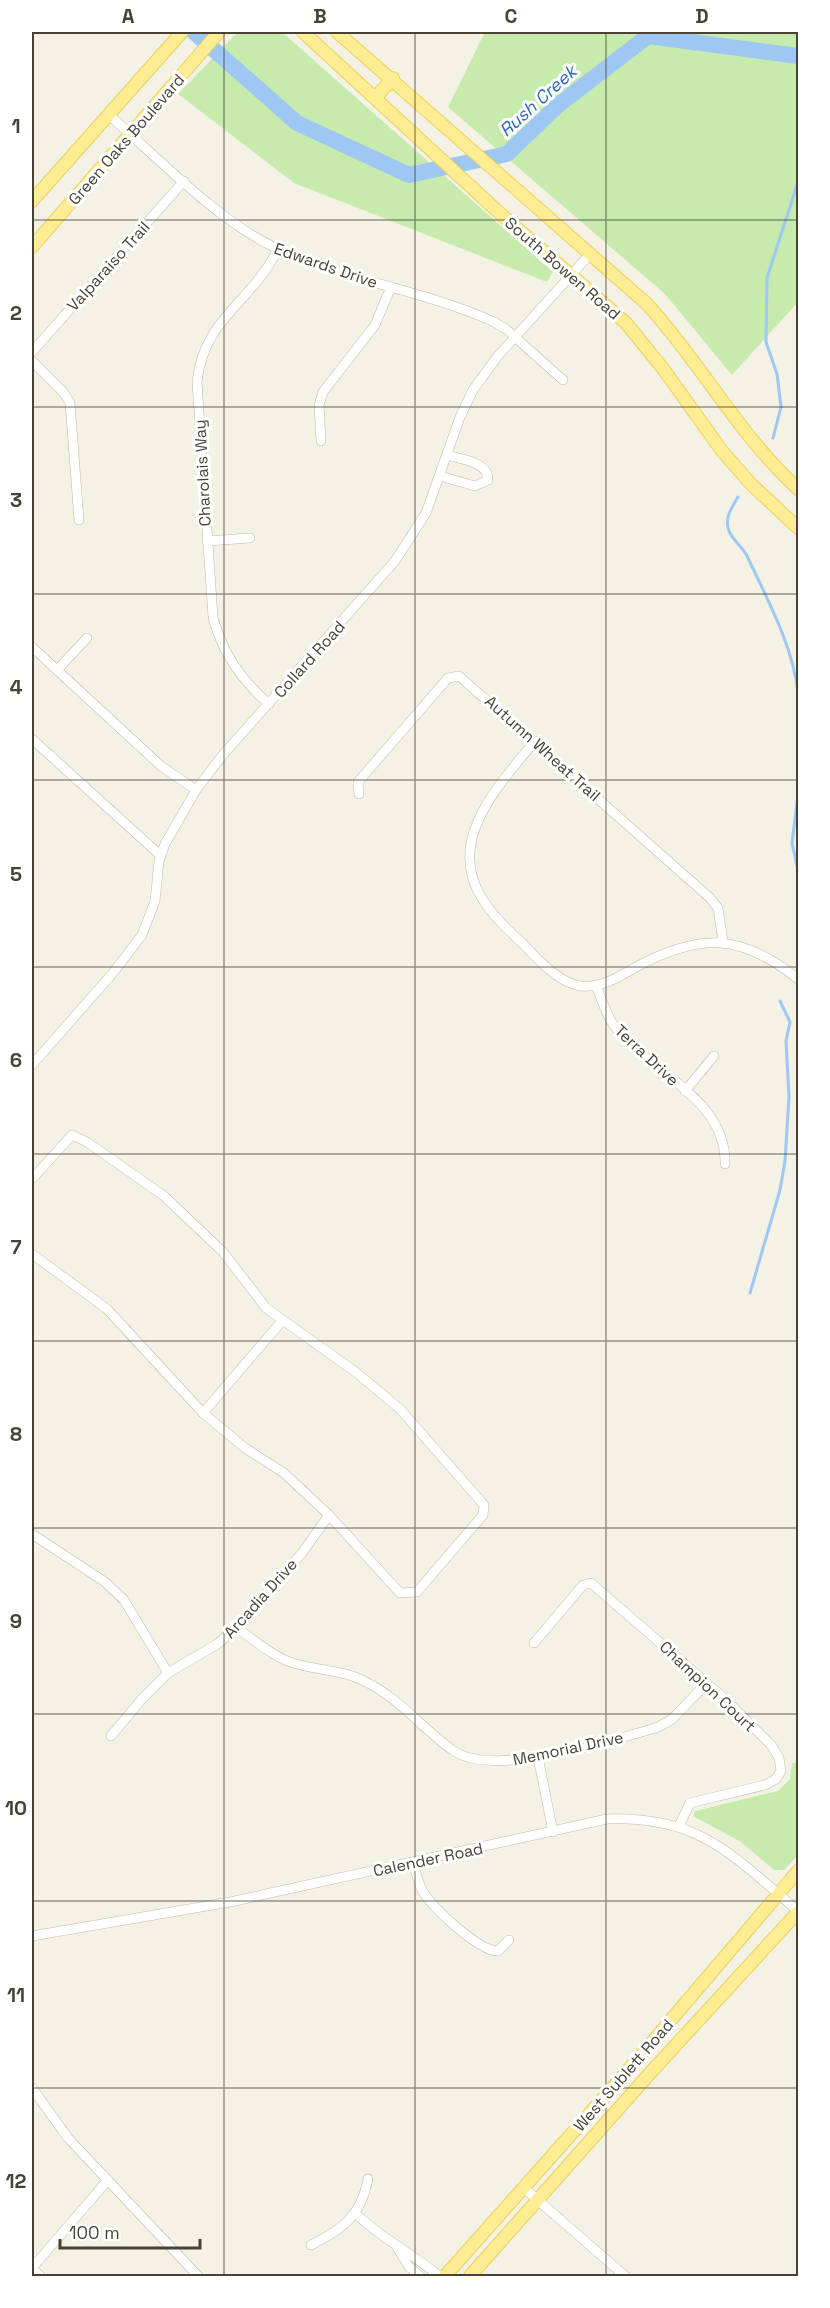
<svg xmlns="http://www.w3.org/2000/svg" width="830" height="2308" viewBox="0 0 830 2308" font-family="'Space Grotesk',sans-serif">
  <rect width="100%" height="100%" fill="#f4f1e5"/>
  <g fill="#c7ebac">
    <path d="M238,32H282L553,272L547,282L294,183L178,94Z"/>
    <path d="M485,32H798V302L732,375L665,294L448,107Z"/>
    <path d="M798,1762V1855L784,1870H774L741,1842L693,1816L695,1811L778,1791L790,1779L792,1763Z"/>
  </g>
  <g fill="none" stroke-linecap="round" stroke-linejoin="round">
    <g stroke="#9ec7f4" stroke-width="3">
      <path d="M773,438L781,407L777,374L766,342L767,278L798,182"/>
      <path d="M738,497C732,507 724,518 729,531C733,541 744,548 748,558C768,601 792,644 798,692"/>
      <path d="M797,866L792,843L798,795"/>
      <path d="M750,1293L780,1190L785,1161L789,1097L786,1041L790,1022L780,1001"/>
    </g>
    <path stroke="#9ec7f4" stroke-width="16" d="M194,32L297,123L409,175L507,154L557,106L648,36L798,56"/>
    <g stroke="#c0baa7" stroke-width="10">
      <g id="minor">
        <path d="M109,115C156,156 216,219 272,246C339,279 423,290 492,321L506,329L563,380"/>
        <path d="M32,352L184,181"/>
        <path d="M32,361L64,393L70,403L79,520"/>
        <path d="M321,441L319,405L323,392L375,325L391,287"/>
        <path d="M440,476L475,486L488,480C489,462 460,459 447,455"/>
        <path d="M207,541L250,538"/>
        <path d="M32,647L161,766L196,790"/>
        <path d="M57,670L87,638"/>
        <path d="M269,704C241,680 222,653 213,617L197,382C204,317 252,303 278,249"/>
        <path d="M32,739L160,855"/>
        <path d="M535,741C499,785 444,841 483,900C494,917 508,930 523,944C538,959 558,983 581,986C601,988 619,977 636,967C700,933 741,933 798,979"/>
        <path d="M359,794L358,782L448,678L459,676L709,897L718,908L723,942"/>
        <path d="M596,985C601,998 605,1012 613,1024C646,1072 727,1097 725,1164"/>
        <path d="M32,1065L112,974L142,935L155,901L159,861L165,844L196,790L221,757L395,561L426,513L460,417L473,390L497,357L591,253"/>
        <path d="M685,1091L714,1056"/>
        <path d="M32,1179L72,1135L87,1142L164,1196L223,1252L266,1308L357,1373L400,1409L484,1505L483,1515L417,1592L400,1593L329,1515L284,1473L245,1448L203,1413L107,1309L32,1254"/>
        <path d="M203,1413L282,1321"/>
        <path d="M32,1534L105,1582L124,1600L168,1673"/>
        <path d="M236,1627C251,1638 267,1652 285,1660C310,1671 339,1668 364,1681C400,1698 422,1729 454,1751C494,1778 613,1741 658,1727L671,1720L707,1683"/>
        <path d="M534,1643L583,1585L591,1583L725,1699L772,1746L779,1758L781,1771L776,1779L765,1785L690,1803L679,1826"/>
        <path d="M111,1736L142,1699L168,1673L219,1643L236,1627L302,1553L329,1515"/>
        <path d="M538,1757L553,1832"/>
        <path d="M413,1863C416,1872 418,1882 422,1890C432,1907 478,1951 498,1951L509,1940"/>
        <path d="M32,1936L230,1902L607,1819C701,1816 732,1855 798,1911"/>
        <path d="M32,2088L68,2138L198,2276"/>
        <path d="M524,2188L625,2276"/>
        <path d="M356,2214C382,2239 412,2253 439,2276"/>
        <path d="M311,2245C343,2229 361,2216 368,2179"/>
        <path d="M398,2249L409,2267L420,2276"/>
        <path d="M40,2276L32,2268L108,2180"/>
      </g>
    </g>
    <g stroke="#ead15d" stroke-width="14">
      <g id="major">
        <path d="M303,32L494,208L626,323L664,370L722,451L751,484L798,528"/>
        <path d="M337,32L647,304C701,363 738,434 798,489"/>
        <path d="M375,98L393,78"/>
        <path d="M32,201L182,32"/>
        <path d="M32,247L219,32"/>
        <path d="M445,2276L630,2068L798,1871"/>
        <path d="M470,2276L652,2071L798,1912"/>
      </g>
    </g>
    <use href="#minor" stroke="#fff" stroke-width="9"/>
    <use href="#major" stroke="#ffed93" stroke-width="12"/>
  </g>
  <path fill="none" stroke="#474234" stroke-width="1.5" stroke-opacity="0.55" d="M224,32V2276M415,32V2276M606,32V2276M32,220H798M32,407H798M32,594H798M32,780H798M32,967H798M32,1154H798M32,1341H798M32,1528H798M32,1714H798M32,1901H798M32,2088H798"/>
  <g text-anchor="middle" stroke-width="6" stroke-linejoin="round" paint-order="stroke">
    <g font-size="16" fill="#474234" stroke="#fff">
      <text transform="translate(126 139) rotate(-49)" y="6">Green Oaks Boulevard</text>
      <text transform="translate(326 265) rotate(19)" y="6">Edwards Drive</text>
      <text transform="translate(108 266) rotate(-48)" y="6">Valparaiso Trail</text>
      <text transform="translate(563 268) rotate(41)" y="6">South Bowen Road</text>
      <text transform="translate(202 473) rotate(-93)" y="6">Charolais Way</text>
      <text transform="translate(309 659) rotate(-48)" y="6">Collard Road</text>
      <text transform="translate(543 748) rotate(42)" y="6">Autumn Wheat Trail</text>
      <text transform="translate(647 1055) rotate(43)" y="6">Terra Drive</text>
      <text transform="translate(260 1598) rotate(-48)" y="6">Arcadia Drive</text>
      <text transform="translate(708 1686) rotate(43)" y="6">Champion Court</text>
      <text transform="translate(568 1748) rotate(-12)" y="6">Memorial Drive</text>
      <text transform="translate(428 1859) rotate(-12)" y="6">Calender Road</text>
      <text transform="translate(623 2075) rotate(-49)" y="6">West Sublett Road</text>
    </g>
    <g font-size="18" font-style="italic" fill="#286ab9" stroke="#fff">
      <text transform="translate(538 101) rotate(-42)" y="6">Rush Creek</text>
    </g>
  </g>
  <rect width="830" height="2308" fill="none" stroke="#ffffff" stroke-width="66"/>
  <path d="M60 2239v9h140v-9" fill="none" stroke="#474234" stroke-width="3"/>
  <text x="69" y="2239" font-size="18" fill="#474234" stroke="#ffffff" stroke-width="4.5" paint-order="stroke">100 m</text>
  <rect x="33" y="33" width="764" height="2242" fill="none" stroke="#474234" stroke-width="2"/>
  <g font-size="20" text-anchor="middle" font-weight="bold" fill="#474234">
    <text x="128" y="23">A</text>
    <text x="320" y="23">B</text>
    <text x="511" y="23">C</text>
    <text x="702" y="23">D</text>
    <text x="16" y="133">1</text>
    <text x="16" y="320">2</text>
    <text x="16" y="507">3</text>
    <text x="16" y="694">4</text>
    <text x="16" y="881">5</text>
    <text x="16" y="1067">6</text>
    <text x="16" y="1254">7</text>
    <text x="16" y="1441">8</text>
    <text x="16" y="1628">9</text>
    <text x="16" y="1815">10</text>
    <text x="16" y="2002">11</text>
    <text x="16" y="2188">12</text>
  </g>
</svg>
